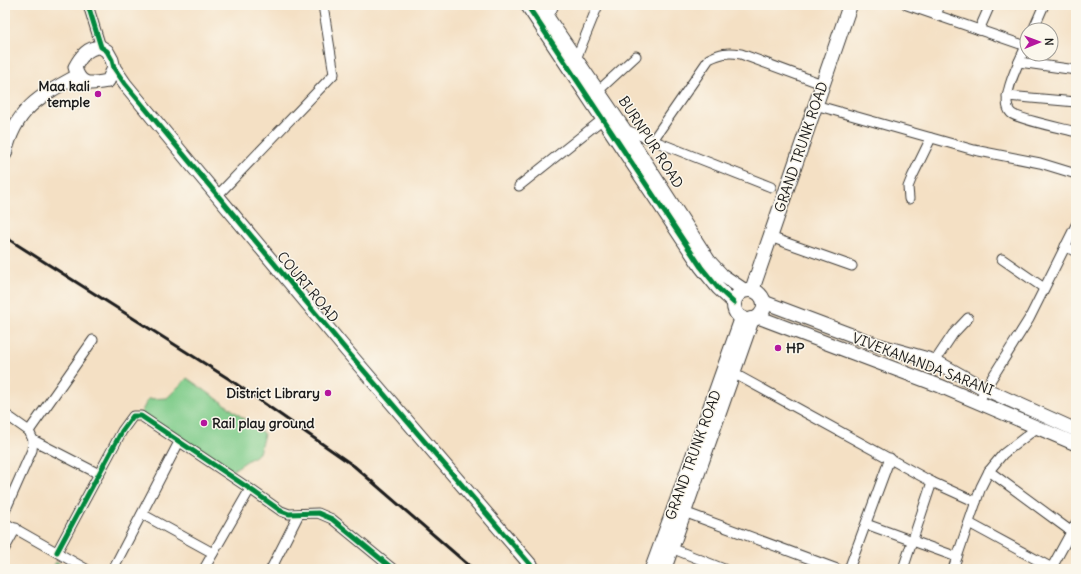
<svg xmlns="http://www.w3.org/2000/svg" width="1081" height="574" viewBox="0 0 1081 574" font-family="Delius,sans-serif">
  <rect width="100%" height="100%" fill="#fbf7ec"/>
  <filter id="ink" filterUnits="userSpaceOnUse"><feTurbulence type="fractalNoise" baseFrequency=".025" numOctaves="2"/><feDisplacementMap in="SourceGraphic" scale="8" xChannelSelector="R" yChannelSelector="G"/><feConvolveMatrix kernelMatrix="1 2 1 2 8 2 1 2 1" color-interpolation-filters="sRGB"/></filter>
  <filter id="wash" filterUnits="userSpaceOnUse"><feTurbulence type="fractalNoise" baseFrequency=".012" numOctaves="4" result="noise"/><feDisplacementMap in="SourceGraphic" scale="16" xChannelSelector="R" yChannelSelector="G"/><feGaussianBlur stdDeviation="0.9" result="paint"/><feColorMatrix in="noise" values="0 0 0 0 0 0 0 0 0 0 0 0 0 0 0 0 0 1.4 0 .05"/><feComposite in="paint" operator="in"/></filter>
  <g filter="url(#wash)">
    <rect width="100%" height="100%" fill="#f4e0c4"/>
    <g fill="#7fcc8a" stroke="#4e7453">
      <path d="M187,378L226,405L264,434L259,453L230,472L141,413L148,399L167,398Z"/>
      <path d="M56,562L68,569H52Z"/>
    </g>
  </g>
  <g filter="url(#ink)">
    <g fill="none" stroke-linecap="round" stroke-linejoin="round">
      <g stroke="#3c3935" stroke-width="11">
        <g id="street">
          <path d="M88,5L101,47"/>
          <path d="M907,5L1026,46"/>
          <path d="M936,15L940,5"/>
          <path d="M548,18L554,5"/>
          <path d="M979,30L990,5"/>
          <path d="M1033,30L1044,5"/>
          <path d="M1027,44C1021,58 998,100 1011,113C1017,119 1065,129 1076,132"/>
          <path d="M576,59L598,5"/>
          <path d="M1019,62L1076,70"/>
          <path d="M598,91L636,56"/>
          <path d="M1007,96L1076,102"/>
          <path d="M815,105L974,150L1040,163L1076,174"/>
          <path d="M624,129L771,187"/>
          <path d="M653,140L709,59C721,53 727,52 741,54L822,84"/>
          <path d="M519,186L603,119"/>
          <path d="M217,196L334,74L323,5"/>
          <path d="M909,199L908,187L912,177L931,138"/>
          <path d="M770,237L852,266"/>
          <path d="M1065,246L1076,252"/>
          <path d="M1002,259L1044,288"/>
          <path d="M935,361L953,334L968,318"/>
          <path d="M733,373L932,482L976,502"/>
          <path d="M979,402L985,389L1029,319L1076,225"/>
          <path d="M5,414L29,431L33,440L32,450L5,511"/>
          <path d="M29,431L93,340"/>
          <path d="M33,440L99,474"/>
          <path d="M989,471L1076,535"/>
          <path d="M684,512L837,569"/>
          <path d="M142,514L213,553"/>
          <path d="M5,523L86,569"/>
          <path d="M969,523L1052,568"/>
          <path d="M866,524L957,557"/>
          <path d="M5,548L16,528"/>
          <path d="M671,548L724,569"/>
          <path d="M57,552L122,431L133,416H141L250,489L281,511L289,514L318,513L332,519L393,569"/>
          <path d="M113,569L179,442"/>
          <path d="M204,569L250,489"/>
          <path d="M271,569L299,514"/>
          <path d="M849,569L890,458"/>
          <path d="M903,569L932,482"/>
          <path d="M953,569L981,487L989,471L1003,454L1038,427"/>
          <path d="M1051,569L1076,523"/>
        </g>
      </g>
      <g stroke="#3c3935" stroke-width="15">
        <g id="secondary">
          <path d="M527,5L701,267L718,288L734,303"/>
          <path d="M539,5L624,129L709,261L722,275L744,290"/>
          <path d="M114,68L108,81C91,84 80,87 75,67C81,56 88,47 101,47L107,51L112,60L114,68L125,84L190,163L347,351L534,569"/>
          <path d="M5,154C15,109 40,96 77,76"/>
          <path d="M764,302L878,345L935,361L985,389L1076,430"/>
          <path d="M758,317L940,386L1076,444"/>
        </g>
      </g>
      <g stroke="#3c3935" stroke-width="16">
        <g id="primary">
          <path d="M752,290L850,5"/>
          <circle cx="749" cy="305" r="15"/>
          <path d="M652,569L678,498L742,318"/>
          <path d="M664,569L752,319"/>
        </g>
      </g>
      <use href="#street" stroke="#fff" stroke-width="9"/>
      <use href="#secondary" stroke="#fff" stroke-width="13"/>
      <use href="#primary" stroke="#fff" stroke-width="14"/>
      <path stroke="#1c1c1c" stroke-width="3" d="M5,237L229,379L354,466L473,569"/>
      <g stroke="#fbf7ec" stroke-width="8">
        <g id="cycleway">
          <path d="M88,5L101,47L107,51L112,60L114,68L125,84L347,351L534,569"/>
          <path d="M527,5L701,267L718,288L734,303"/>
          <path d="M57,552L122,431L133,416H141L250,489L281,511L289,514L318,513L332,519L393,569"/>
        </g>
      </g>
      <use href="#cycleway" stroke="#00873e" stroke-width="5"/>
    </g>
  </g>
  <g fill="#b5179e" stroke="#fbf7ec" stroke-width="1.5">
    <circle cx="98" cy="94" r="4"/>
    <circle cx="778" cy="348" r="4"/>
    <circle cx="328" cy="393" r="4"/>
    <circle cx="204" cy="423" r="4"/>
  </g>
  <g text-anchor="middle" stroke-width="3" stroke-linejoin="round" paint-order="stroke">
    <g font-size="14" font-weight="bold" fill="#1c1c1c" stroke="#fbf7ec" text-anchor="end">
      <text x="90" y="91">Maa kali<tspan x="90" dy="16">temple</tspan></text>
      <text x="786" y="353" text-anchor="start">HP</text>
      <text x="320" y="398">District Library</text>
      <text x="212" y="428" text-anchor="start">Rail play ground</text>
    </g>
    <g font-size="14" fill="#1c1c1c" stroke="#fbf7ec">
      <text transform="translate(651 142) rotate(57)" y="5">BURNPUR ROAD</text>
      <text transform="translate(801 147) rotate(-71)" y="5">GRAND TRUNK ROAD</text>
      <text transform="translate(308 287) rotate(50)" y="5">COURT ROAD</text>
      <text transform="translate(923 364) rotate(21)" y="5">VIVEKANANDA SARANI</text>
      <text transform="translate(693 455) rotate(-70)" y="5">GRAND TRUNK ROAD</text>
    </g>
  </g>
  <rect width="1081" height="574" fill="none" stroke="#fbf7ec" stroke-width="20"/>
  <g transform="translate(1039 42) rotate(89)"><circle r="19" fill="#fbf7ec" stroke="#a29f99"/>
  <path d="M0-3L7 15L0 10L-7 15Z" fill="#b5179e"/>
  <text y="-6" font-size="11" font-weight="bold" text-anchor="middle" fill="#1c1c1c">N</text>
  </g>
</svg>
